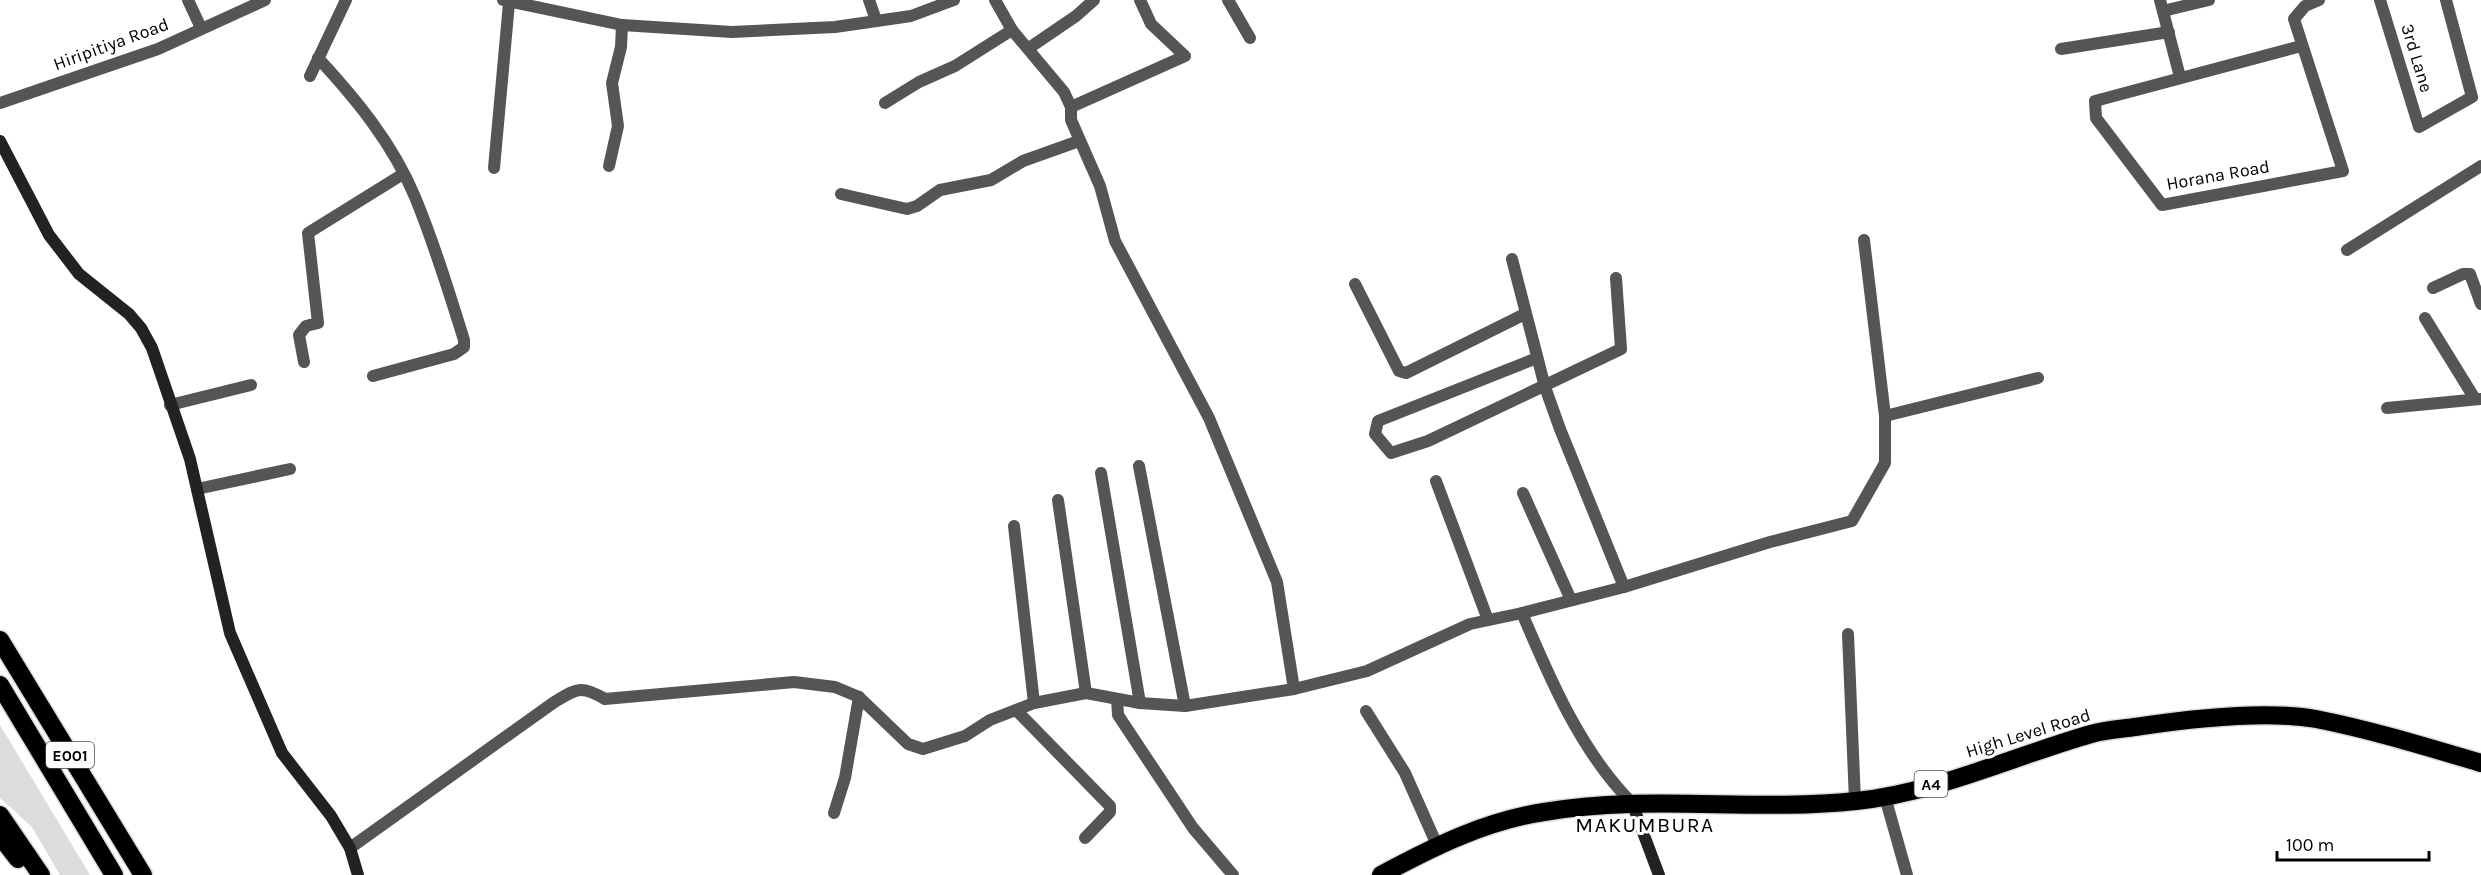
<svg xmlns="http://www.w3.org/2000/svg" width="2481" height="875" viewBox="0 0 2481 875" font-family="Karla,sans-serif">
  <rect width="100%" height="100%" fill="#fff"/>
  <path fill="#dcdcdc" d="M0,725L90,875H60L32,827L0,798Z"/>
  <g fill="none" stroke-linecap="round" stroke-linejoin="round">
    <g stroke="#dbdbdb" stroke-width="21">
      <g id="highway">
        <path d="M0,640L143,875"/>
        <path d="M0,685L114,875"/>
        <path d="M0,815L41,875"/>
        <path d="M0,836L18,859"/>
        <path d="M1381,875C1433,847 1485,821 1544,812C1647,794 1753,812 1856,801C1935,793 2014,756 2091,734C2105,730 2121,729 2135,727C2188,719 2265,710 2316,719C2372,730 2427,747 2481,763"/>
      </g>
    </g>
    <g stroke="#555" stroke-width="12">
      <path d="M188,0L201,28"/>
      <path d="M503,0L622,25L732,32L835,27L911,16L954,0"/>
      <path d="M869,0L876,20"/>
      <path d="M995,0L1012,30L1064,92L1071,107V120L1100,186L1115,241L1209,418L1277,582L1294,689"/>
      <path d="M1228,0L1250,38"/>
      <path d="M2160,0L2180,77"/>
      <path d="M2380,0L2419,127L2472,97L2446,0"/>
      <path d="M2163,11L2209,0"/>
      <path d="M2301,46L2095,101L2096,118L2162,205L2343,171L2294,19L2305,6L2319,0"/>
      <path d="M1029,48L1076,16L1094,0"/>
      <path d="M2061,49L2169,32"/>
      <path d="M318,58C356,99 393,144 415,197C434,243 449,292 464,340V347L454,354L373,376"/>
      <path d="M310,76L346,0"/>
      <path d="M0,103L158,49L265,0"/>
      <path d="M885,103L919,82L955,66L1012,30"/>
      <path d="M1071,107L1185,56L1151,24L1140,0"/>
      <path d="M609,166L618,126L612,83L621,47L622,25"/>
      <path d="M494,168L509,3"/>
      <path d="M841,194L907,209L917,206L940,190L991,180L1023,161L1079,141"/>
      <path d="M2347,250L2481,166"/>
      <path d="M1512,259L1545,387L1560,429L1624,587L1522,613"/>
      <path d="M1355,284L1399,371L1406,373L1525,314"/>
      <path d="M2433,288L2463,274H2470L2481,304"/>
      <path d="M2425,318L2475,399"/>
      <path d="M1537,358L1378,421L1375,434L1391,453L1428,441L1621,349L1616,278"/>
      <path d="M304,362L299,335L306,326L318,323L308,233L403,174"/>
      <path d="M170,405L251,385"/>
      <path d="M2387,408L2480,399"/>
      <path d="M1885,416L2038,378"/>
      <path d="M1139,466L1185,706"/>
      <path d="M1101,473L1140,703"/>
      <path d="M1436,481L1488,620"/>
      <path d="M197,489L290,469"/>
      <path d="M1523,493L1571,600"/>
      <path d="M1058,500L1086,693"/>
      <path d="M1014,526L1034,703"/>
      <path d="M1624,587L1770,542L1852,521L1885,463V416L1864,240"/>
      <path d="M1848,634L1855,801"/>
      <path d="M1117,699L1118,715L1193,828L1233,875"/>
      <path d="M1017,711L1110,806V812L1085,838"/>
      <path d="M1366,711L1405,773L1437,845"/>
      <path d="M1887,804L1907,875"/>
      <path d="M834,813L845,778L859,697"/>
      <path d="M350,848L553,703C576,689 580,684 605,699L794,682L835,687L859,697L908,744L923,749L965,736L990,720L1034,703L1086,693L1140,703L1185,706L1294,689L1367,671L1470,624L1522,613C1550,679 1581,752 1632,803"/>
    </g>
    <g stroke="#222" stroke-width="12">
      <path d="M0,141L49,235L79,274L129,314L141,328L152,348L190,459L230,633L282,753L331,816L350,848L358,875"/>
      <path d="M1632,803L1659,875"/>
    </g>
    <use href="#highway" stroke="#000" stroke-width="18"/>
  </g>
  <g text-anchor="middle" stroke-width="6" stroke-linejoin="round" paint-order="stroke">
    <g fill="#fff" stroke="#4c4c4c" stroke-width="1.5">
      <rect x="46" y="742" width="48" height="26" rx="4.5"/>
      <rect x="1914.5" y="771" width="33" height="26" rx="4.5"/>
    </g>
    <g font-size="16" font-weight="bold" fill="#000">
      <text x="70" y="761">E001</text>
      <text x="1931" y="790">A4</text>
    </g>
    <g font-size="18" fill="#000" stroke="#fff">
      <text transform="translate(111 44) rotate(-20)" y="6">Hiripitiya Road</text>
      <text transform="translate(2417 58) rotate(73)" y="6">3rd Lane</text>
      <text transform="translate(2218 175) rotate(-10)" y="6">Horana Road</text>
      <text transform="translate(2028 733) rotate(-17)" y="6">High Level Road</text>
    </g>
    <g font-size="21" letter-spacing="1.5" fill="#000" stroke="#fff">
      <text x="1645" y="832">MAKUMBURA</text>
    </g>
  </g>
  <path d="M2277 851v9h152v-9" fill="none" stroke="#000000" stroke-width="3"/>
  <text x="2286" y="851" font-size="18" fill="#000000" stroke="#ffffff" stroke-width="4.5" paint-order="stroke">100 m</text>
</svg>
